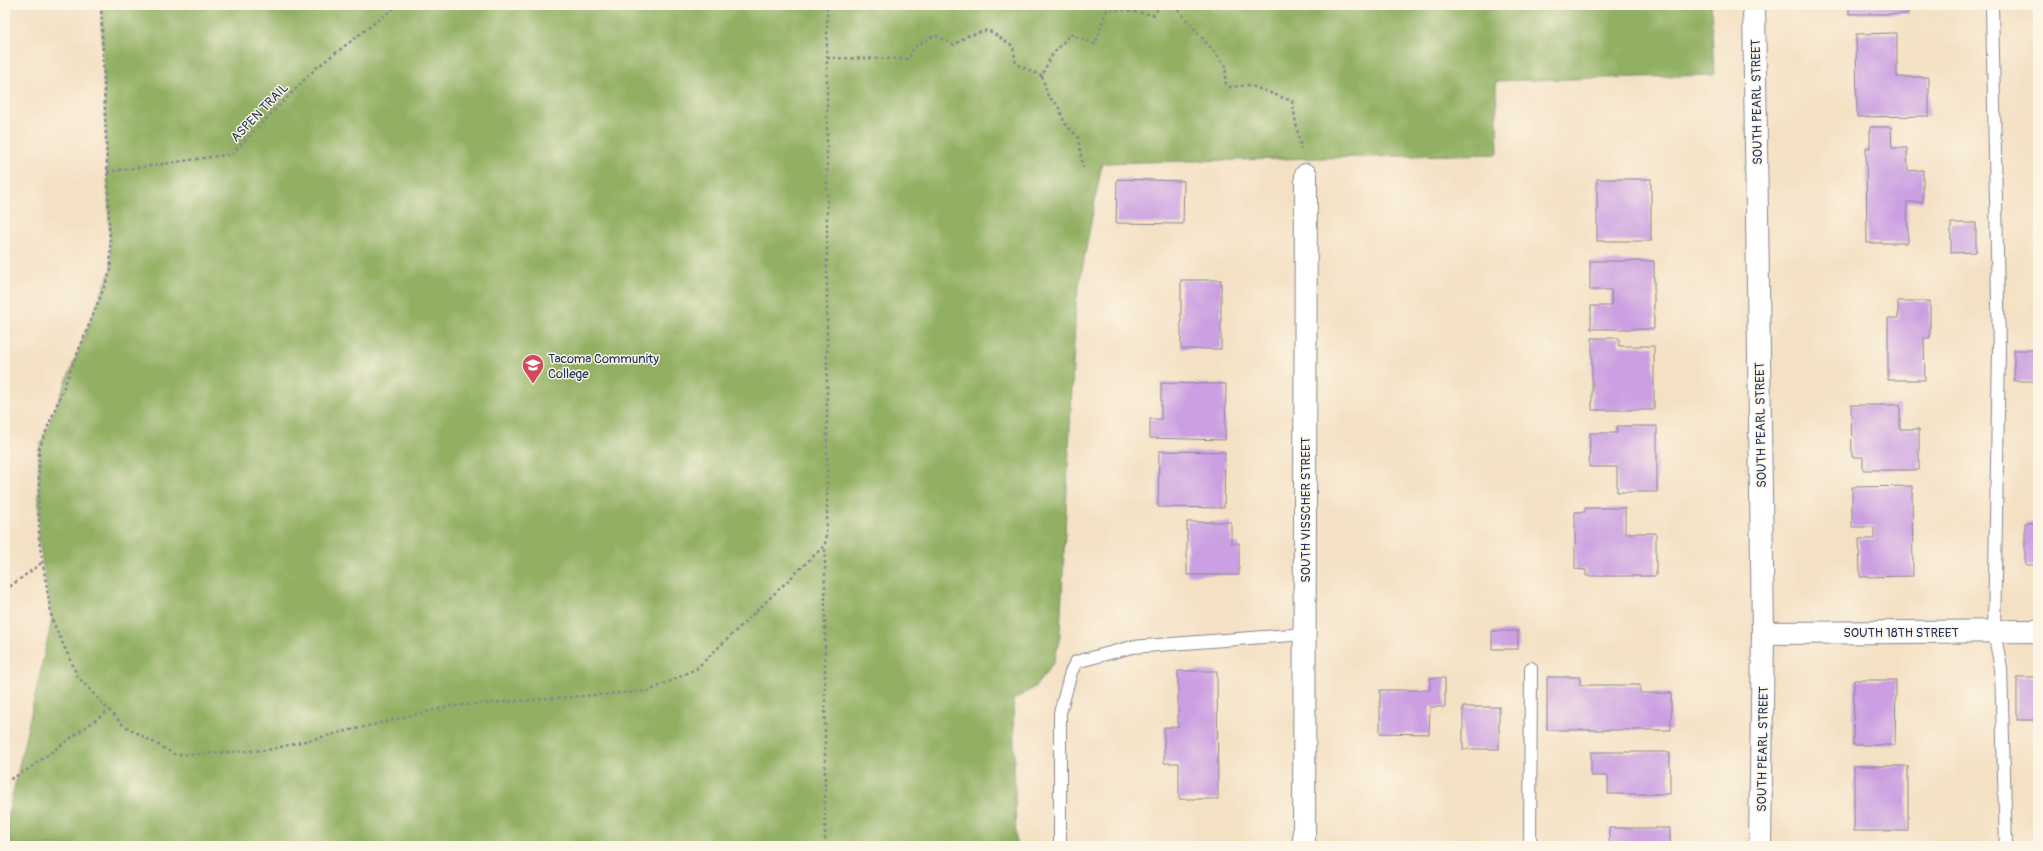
<svg xmlns="http://www.w3.org/2000/svg" width="2043" height="851" viewBox="0 0 2043 851" font-family="Pangolin,sans-serif">
  <rect width="100%" height="100%" fill="#fcf5e5"/>
  <filter id="ink" filterUnits="userSpaceOnUse"><feTurbulence type="fractalNoise" baseFrequency=".025" numOctaves="2"/><feDisplacementMap in="SourceGraphic" scale="8" xChannelSelector="R" yChannelSelector="G"/><feConvolveMatrix kernelMatrix="1 2 1 2 8 2 1 2 1" color-interpolation-filters="sRGB"/></filter>
  <filter id="wash" filterUnits="userSpaceOnUse"><feTurbulence type="fractalNoise" baseFrequency=".012" numOctaves="4" result="noise"/><feDisplacementMap in="SourceGraphic" scale="16" xChannelSelector="R" yChannelSelector="G"/><feGaussianBlur stdDeviation="0.9" result="paint"/><feColorMatrix in="noise" values="0 0 0 0 0 0 0 0 0 0 0 0 0 0 0 0 0 1.4 0 .05"/><feComposite in="paint" operator="in"/></filter>
  <g filter="url(#wash)">
    <rect width="100%" height="100%" fill="#f4e1c4"/>
    <path fill="#92b063" stroke="#567060" d="M101,5H1711L1714,75L1496,81L1498,154L1102,163L1076,302L1060,636L1054,662L1035,687L1013,700L1016,846H9L8,815L52,620L39,540V449L111,270Z"/>
    <g id="blocks">
      <g fill="#cb9fe2">
        <rect x="1849" y="5" width="59" height="9"/>
        <path d="M1897,33V77H1929V116L1857,117L1856,34Z"/>
        <path d="M1870,127H1891L1892,148H1907L1908,171L1923,170V202H1907L1908,243H1867L1866,148H1870Z"/>
        <path d="M1117,179L1184,181L1183,224L1116,223Z"/>
        <rect x="1597" y="179" width="54" height="62"/>
        <path d="M1951,223H1976V252L1951,253Z"/>
        <path d="M1590,261H1654V329H1591V306H1611V290H1590Z"/>
        <rect x="1181" y="280" width="40" height="69"/>
        <path d="M1898,301H1930V338H1924L1925,380H1888V318H1898Z"/>
        <path d="M1592,338H1619V346H1654V410H1592Z"/>
        <rect x="2014" y="350" width="24" height="31"/>
        <path d="M1161,383L1226,384L1225,440L1150,438V419H1161Z"/>
        <path d="M1851,405H1900V429H1919V470H1863V457H1852Z"/>
        <path d="M1617,426H1657V492H1617V467H1589L1590,433H1617Z"/>
        <path d="M1159,451L1225,452L1224,508L1158,507Z"/>
        <path d="M1912,486L1913,576L1860,577L1859,539H1874V527H1852V487Z"/>
        <path d="M1585,508H1625V533H1656V576H1586V570L1575,569V512H1585Z"/>
        <path d="M1187,522H1231V543H1239V575H1187Z"/>
        <rect x="2025" y="523" width="13" height="42"/>
        <rect x="1492" y="631" width="26" height="18"/>
        <path d="M1178,671H1217L1218,799H1179V763H1164V727H1178Z"/>
        <path d="M1547,677H1580V685H1640V693H1671V730H1547Z"/>
        <rect x="2017" y="677" width="21" height="43"/>
        <path d="M1430,678H1445V707H1430L1429,734L1380,733V690H1430Z"/>
        <path d="M1854,680H1896L1895,745H1853Z"/>
        <rect x="1463" y="707" width="36" height="42"/>
        <path d="M1591,752H1670V794H1608V776H1591Z"/>
        <rect x="1854" y="766" width="54" height="65"/>
        <rect x="1609" y="828" width="61" height="18"/>
      </g>
    </g>
  </g>
  <g filter="url(#ink)">
    <use href="#blocks" fill-opacity="0" stroke="#888891" stroke-width="1"/>
    <g fill="none" stroke-linecap="round" stroke-linejoin="round">
      <g stroke="#888891" stroke-width="14">
        <g id="service">
          <path d="M1992,5L1999,351L1994,632L2001,668L2006,846"/>
          <path d="M1060,846V713L1071,672L1076,662L1132,647L1305,634"/>
          <path d="M1530,846L1531,668"/>
        </g>
      </g>
      <g stroke="#888891" stroke-width="24">
        <g id="minor">
          <path d="M1763,633L2038,631"/>
          <path d="M1304,846L1306,175"/>
        </g>
      </g>
      <g stroke="#888891" stroke-width="24">
        <path id="tertiary" d="M1754,5L1763,633L1760,846"/>
      </g>
      <g stroke="#888891" stroke-width="2.5" stroke-dasharray="3 3" stroke-linecap="butt">
        <path d="M101,5L111,270L39,449V540L52,620L78,677L123,725L176,755L268,750L451,706L649,691L696,669L825,545L827,521V5"/>
        <path d="M1174,5L1226,66L1225,82L1230,87L1249,85L1292,101L1301,150"/>
        <path d="M827,58L909,59L914,47L935,35L954,45L967,36L988,30L1013,46L1016,64L1042,76L1050,58L1070,34L1095,44L1107,10H1124L1154,15L1160,5"/>
        <path d="M1042,76L1048,96L1058,105L1065,124L1078,137L1083,168"/>
        <path d="M107,172L232,154L316,68L398,5"/>
        <path d="M5,590L43,562"/>
        <path d="M5,782L27,770L109,710"/>
        <path d="M825,846V546"/>
      </g>
      <use href="#service" stroke="#fff" stroke-width="12"/>
      <use href="#minor" stroke="#fff" stroke-width="22"/>
      <use href="#tertiary" stroke="#fff" stroke-width="22"/>
    </g>
  </g>
  <defs>
    <g id="university-pin" transform="scale(1.15)"><path d="M0 17L-7.5 6A9.5 9.5 0 1 1 7.5 6Z" fill="#d1495b" stroke="#fcf5e5"/><path d="M0-5L7-2L0 1L-7-2ZM-4 1L0 2.5L4 1V4Q0 6-4 4Z" fill="#fff"/></g>
  </defs>
  <g fill-rule="evenodd">
    <use href="#university-pin" x="533" y="365"/>
  </g>
  <g text-anchor="middle" stroke-width="3" stroke-linejoin="round" paint-order="stroke">
    <g font-size="13" fill="#1b2f5e" stroke="#fcf5e5">
      <text transform="translate(1756 102) rotate(-91)" y="5">SOUTH PEARL STREET</text>
      <text transform="translate(259 112) rotate(-46)" y="5">ASPEN TRAIL</text>
      <text transform="translate(1760 425) rotate(-91)" y="5">SOUTH PEARL STREET</text>
      <text transform="translate(1305 510) rotate(-90)" y="5">SOUTH VISSCHER STREET</text>
      <text x="1901" y="637">SOUTH 18TH STREET</text>
      <text transform="translate(1762 749) rotate(-89)" y="5">SOUTH PEARL STREET</text>
    </g>
    <g font-size="13" fill="#1b2f5e" stroke="#fcf5e5" text-anchor="start">
      <text x="548" y="363">Tacoma Community<tspan x="548" dy="15">College</tspan></text>
    </g>
  </g>
  <rect width="2043" height="851" fill="none" stroke="#fcf5e5" stroke-width="20"/>
</svg>
